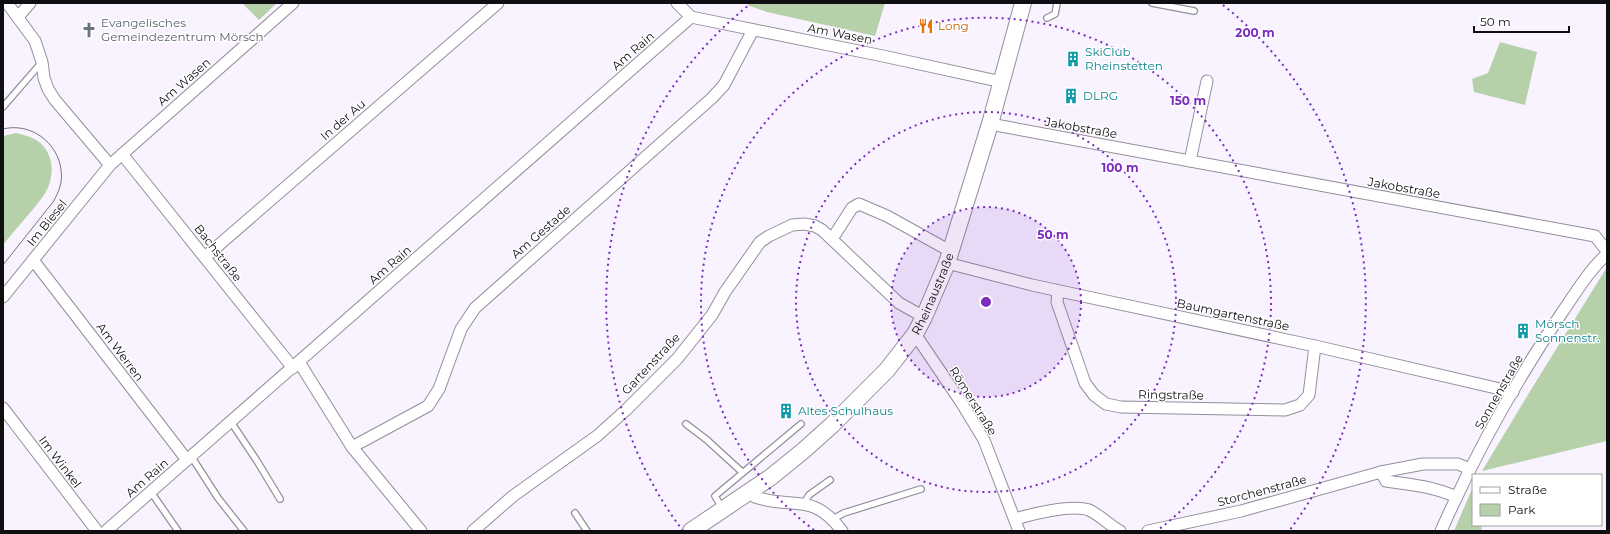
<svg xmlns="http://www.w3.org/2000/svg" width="1610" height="534" viewBox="0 0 1610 534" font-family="Montserrat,sans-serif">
  <rect width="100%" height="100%" fill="#f8f3ff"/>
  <g fill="#b6d1aa">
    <path d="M242,3H277L259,20Z"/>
    <path d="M749,3H885L875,36L767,12L747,5Z"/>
    <path d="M1500,42L1537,52L1525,105L1474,92L1472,79L1488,73Z"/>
    <path d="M16,133C24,135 33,137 39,142C55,155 55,178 44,195C32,212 16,228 3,245V136Z"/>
    <path d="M1607,267V441L1482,471L1532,388Z"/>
    <path d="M1472,489L1473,525H1481L1482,531H1454Z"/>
  </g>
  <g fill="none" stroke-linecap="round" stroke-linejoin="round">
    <g stroke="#938f9a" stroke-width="8">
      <g id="lane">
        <path d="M1152,3L1194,11"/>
        <path d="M1047,18L1055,14L1057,3"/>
        <path d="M3,107L42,62"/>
        <path d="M231,422L257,461L280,499"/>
        <path d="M686,424L707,440L742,472"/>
        <path d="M191,456L218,498L244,531"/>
        <path d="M151,492L178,531"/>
        <path d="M804,503L809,495L830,480"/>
        <path d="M722,508L715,496L801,424"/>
        <path d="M575,513L587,531"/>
        <path d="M833,519L844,513L921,489"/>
      </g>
    </g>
    <g stroke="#938f9a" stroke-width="13">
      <g id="street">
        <path d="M7,3L35,41L42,62L44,78L48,89L55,100L110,165"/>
        <path d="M677,3L691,17L883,56L1002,82"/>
        <path d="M18,17L30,3"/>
        <path d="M990,124L1595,236L1607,251"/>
        <path d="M122,154L293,368"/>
        <path d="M1190,161L1207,81"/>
        <path d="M832,239L852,208L859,204L887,216L950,251"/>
        <path d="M205,257L498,3"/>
        <path d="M33,260L187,460"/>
        <path d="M947,263L1032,285L1315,346L1513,392"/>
        <path d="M1058,291L1057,302L1085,383L1094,395L1106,404L1121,407L1285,410L1300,405L1309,395L1315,346"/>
        <path d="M3,297L110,165L293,3"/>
        <path d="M915,334L961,402L984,440L1019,531"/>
        <path d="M299,362L352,447L421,531"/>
        <path d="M3,408L97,531"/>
        <path d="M352,447L428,406L439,389L461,329L475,308L712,98L724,85L753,30"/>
        <path d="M1381,472L1386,481C1409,484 1435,487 1456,497"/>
        <path d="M751,490L755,497C793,510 812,491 842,531"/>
        <path d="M1015,519C1032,514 1072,504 1089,510C1100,515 1109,525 1120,531"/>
        <path d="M106,531L691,17"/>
        <path d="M473,531L513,496L597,436L626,410L677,359L712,315L725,292L760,242L769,236L792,225L804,224L815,226L822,230L899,303L924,317"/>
        <path d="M1148,531L1241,511L1381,472L1423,464H1458L1470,469"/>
        <path d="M1441,531C1474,456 1517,379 1563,311C1577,291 1589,270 1607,254"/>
      </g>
    </g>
    <g stroke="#938f9a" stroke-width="18">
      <g id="secondary">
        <path id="s1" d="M691,531L771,477L803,451L832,425L887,370L915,334L924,317L947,263L990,124L1023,3"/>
      </g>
    </g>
    <use href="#lane" stroke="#fff" stroke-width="5.5"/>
    <use href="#street" stroke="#fff" stroke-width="11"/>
    <use href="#secondary" stroke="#fff" stroke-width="16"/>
    <path stroke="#78757d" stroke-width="1" d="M3,129C30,122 58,142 61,170C63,181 59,192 53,202L3,265"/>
  </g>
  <circle cx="986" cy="302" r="95" fill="#7b2cbf" fill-opacity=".12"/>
  <g fill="none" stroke="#7b2cbf" stroke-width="2" stroke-dasharray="2 4">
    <circle cx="986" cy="302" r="95"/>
    <circle cx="986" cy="302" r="190"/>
    <path d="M814 530A285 285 0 1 1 1158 530"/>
    <path d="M683 531A380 380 0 0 1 749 5M1223 5A380 380 0 0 1 1289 531"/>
  </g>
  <defs>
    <g id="restaurant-bare" transform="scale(1.2)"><path d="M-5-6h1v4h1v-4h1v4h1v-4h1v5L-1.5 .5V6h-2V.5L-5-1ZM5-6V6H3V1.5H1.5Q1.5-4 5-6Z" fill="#e8710a" stroke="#fff" stroke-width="2.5" paint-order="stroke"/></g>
    <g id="church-bare" transform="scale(1.2)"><path d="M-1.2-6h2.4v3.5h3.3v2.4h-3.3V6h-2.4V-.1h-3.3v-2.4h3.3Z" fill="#6b7280" stroke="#fff" stroke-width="2.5" paint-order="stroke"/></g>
    <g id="building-bare" transform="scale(1.2)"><path d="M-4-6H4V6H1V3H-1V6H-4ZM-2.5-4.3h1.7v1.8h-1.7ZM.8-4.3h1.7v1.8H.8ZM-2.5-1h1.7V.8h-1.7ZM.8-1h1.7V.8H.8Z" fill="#0f9aa8" stroke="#fff" stroke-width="2.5" paint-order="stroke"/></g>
  </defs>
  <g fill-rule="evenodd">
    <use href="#restaurant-bare" x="926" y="26"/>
    <use href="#church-bare" x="89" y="30"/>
    <use href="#building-bare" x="1073" y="59"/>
    <use href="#building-bare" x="1071" y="96"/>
    <use href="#building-bare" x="1523" y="331"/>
    <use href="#building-bare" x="786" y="411"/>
  </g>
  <g text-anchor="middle" stroke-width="3" stroke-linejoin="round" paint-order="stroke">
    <g font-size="12" fill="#5b616d" stroke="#fff" text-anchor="start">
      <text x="101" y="27">Evangelisches<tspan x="101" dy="14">Gemeindezentrum Mörsch</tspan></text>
    </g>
    <g font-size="12" fill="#c56008" stroke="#fff" text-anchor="start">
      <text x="938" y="30">Long</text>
    </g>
    <g font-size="12" fill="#0f0e12" stroke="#fff">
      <text transform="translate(840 34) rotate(11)" y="4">Am Wasen</text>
      <text transform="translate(633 51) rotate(-41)" y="4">Am Rain</text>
      <text transform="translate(184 82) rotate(-41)" y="4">Am Wasen</text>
      <text transform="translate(343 120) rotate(-41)" y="4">In der Au</text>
      <text transform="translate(1081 128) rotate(10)" y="4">Jakobstraße</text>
      <text transform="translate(1404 188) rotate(10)" y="4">Jakobstraße</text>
      <text transform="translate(47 223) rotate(-51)" y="4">Im Biesel</text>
      <text transform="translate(541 232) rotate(-41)" y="4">Am Gestade</text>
      <text transform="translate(218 253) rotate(52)" y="4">Bachstraße</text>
      <text transform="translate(390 265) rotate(-41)" y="4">Am Rain</text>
      <text dy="4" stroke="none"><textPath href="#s1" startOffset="344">Rheinaustraße</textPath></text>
      <text transform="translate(1233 315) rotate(12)" y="4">Baumgartenstraße</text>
      <text transform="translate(120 352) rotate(53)" y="4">Am Werren</text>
      <text transform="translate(651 364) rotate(-47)" y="4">Gartenstraße</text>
      <text transform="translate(1499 392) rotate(-60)" y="4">Sonnenstraße</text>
      <text transform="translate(1171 395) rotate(1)" y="4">Ringstraße</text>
      <text transform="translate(973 401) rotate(58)" y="4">Römerstraße</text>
      <text transform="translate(60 462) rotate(53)" y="4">Im Winkel</text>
      <text transform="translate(147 478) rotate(-41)" y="4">Am Rain</text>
      <text transform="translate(1262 491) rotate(-15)" y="4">Storchenstraße</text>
    </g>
    <g font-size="12" fill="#0d838f" stroke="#fff" text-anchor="start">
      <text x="1085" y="56">SkiClub<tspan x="1085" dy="14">Rheinstetten</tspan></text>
      <text x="1083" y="100">DLRG</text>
      <text x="1535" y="328">Mörsch<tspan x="1535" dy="14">Sonnenstr.</tspan></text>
      <text x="798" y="415">Altes Schulhaus</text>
    </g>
  </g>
  <circle cx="986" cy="302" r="6" fill="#7b2cbf" stroke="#fff" stroke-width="2"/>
  <g font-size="12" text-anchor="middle" font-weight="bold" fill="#7b2cbf" stroke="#fff" stroke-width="3" stroke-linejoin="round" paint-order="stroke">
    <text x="1255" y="37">200 m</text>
    <text x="1188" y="105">150 m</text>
    <text x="1120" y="172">100 m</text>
    <text x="1053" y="239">50 m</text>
  </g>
  <rect width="1610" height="534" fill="none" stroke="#0f0e12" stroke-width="8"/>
  <rect x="1472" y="474" width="130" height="52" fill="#ffffff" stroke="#9f9fa0"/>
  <rect x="1480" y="487" width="20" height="6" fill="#ffffff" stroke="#9f9fa0"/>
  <text x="1508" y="494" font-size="12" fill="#0f0e12">Straße</text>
  <rect x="1480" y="504" width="20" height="12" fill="#b6d1aa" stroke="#9f9fa0"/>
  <text x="1508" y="514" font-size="12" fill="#0f0e12">Park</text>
  <path d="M1474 26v6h95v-6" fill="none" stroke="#0f0e12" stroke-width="2"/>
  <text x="1480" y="26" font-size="12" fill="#0f0e12" stroke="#ffffff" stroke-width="3" paint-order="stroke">50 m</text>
</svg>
